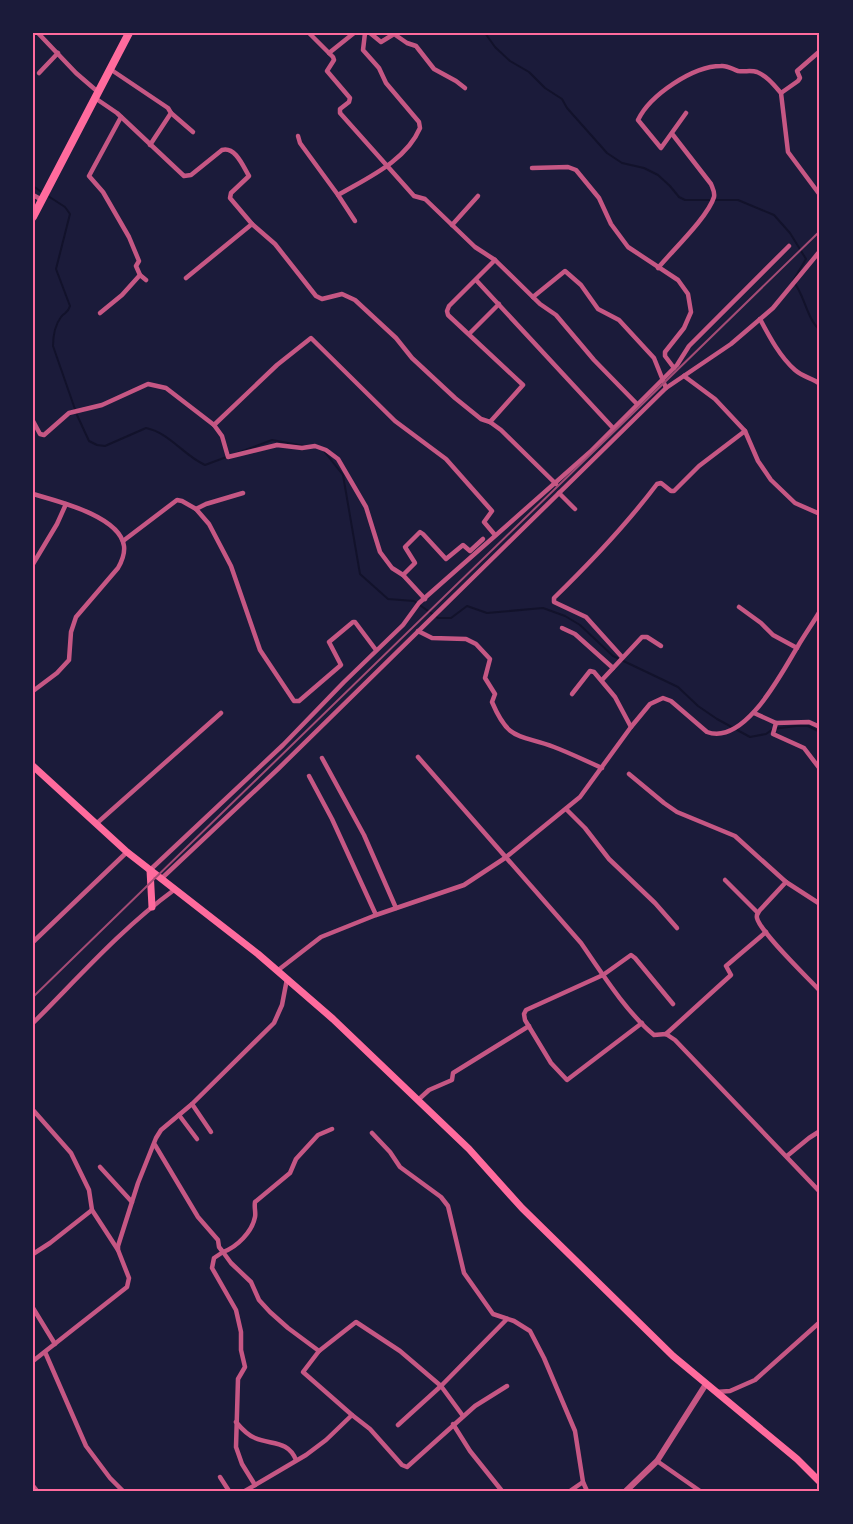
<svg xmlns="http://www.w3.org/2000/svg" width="853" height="1524" viewBox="0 0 853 1524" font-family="Raleway,sans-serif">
  <rect width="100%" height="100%" fill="#1b1b3a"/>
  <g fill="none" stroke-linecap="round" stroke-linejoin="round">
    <g stroke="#12122b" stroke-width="2">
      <path d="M485,33L495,47L510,61L529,72L545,88L562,99L567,108L607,153L622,163L644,168L658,175L670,186L679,197L685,200H738L774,215L790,233L806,259L793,281C805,295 806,318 820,330"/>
      <path d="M33,186L43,193"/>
      <path d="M48,196L65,207L70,214L56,269L70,306C68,313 65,312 61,317C55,325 53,337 53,346L77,415L89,441L97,445L105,446L146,428C170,433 183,455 205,465L272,440L304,446"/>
      <path d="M324,451L343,475L360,574L388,599L414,601L438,618H451L467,606L487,613L543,608L565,616L580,625L613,656L678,687L698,706L717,719L750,737L766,734L773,729L796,726H808L820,732"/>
    </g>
    <g stroke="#c65784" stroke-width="4.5">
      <path d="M38,33L76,73L98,92"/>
      <path d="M309,33L333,57L334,60L327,71L350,98L349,102L340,109V113L414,196L425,199L475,247L495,260L540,304L556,315L594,360L637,404"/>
      <path d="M370,33L381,42L394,34L407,43L416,46L434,69L456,81L465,88"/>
      <path d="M329,53L354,33"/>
      <path d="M110,69L168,108L171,113L150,145"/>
      <path d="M39,73L58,53"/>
      <path d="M781,93L798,81L800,78L797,71L820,51"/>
      <path d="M95,98L117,113L184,176L191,175L222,150C235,146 243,166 249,176L231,193L230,198L252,224L275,244L316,296L322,299L342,294L355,300L396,338L412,358L455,398L481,419L490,422L501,430L556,484"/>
      <path d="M171,113L193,132"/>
      <path d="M686,113L661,148L638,120C650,95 693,66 721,66C727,65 732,69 738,71C745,72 751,70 757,72C767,76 774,85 781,93L788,152L820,195"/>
      <path d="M121,117L89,176L103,192L129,237L139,261L136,266L140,275L146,280"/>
      <path d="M298,136L300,143L338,195"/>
      <path d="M532,168L568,167L576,170L599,198L611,224L628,247L678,280L688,294L691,312L684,328L665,352V356L674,368"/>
      <path d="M33,195L42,200"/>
      <path d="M355,221L338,195C367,178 406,161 420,128L419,122L386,83L379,68L363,50L365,33"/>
      <path d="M452,225L478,196"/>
      <path d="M658,268C672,251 708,217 714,197C715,192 713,189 711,184L673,135"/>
      <path d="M186,278L252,224"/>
      <path d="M476,280L613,428"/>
      <path d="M533,297L565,271L581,285L598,309L619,320L654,358L666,388L731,344L773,308L820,251"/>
      <path d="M100,313L122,295L140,275"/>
      <path d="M760,319C769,336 780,357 795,370C803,377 812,378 820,384"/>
      <path d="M469,334L499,304"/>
      <path d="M684,376L715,399L745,431L758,461L771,480L795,503L820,514"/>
      <path d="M33,421L40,434L44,435L69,413L102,405L148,384L166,388L214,425L277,365L311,338L395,421L446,459L492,511L484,522L495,535"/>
      <path d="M490,422L523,385L448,315L447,311L449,306L495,260"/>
      <path d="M214,425L222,436L228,457L277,445L302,448L315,446L326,450L338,459L366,507L380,552L392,568L403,575L425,599"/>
      <path d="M559,493L575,509"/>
      <path d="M33,494C57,501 120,516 124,546C125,554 122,561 118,568L76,617L71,632L69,660L57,673L33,691"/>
      <path d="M196,509L209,524L231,566L260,650L294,701H299L341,665L329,642L353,622H355L376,650"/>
      <path d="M123,541L177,500L182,501L196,509L206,504L243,493"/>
      <path d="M33,564L57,524L66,504"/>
      <path d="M403,575L415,563L405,547L420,532L423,534L446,559L463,545L470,551L483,539"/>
      <path d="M739,607L761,623L773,635L797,648"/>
      <path d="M562,628L575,634L613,668"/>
      <path d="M418,631L432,638L466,639L476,644L490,659L485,678L495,694L492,702C509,742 519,734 554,747C570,753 586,761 602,768"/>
      <path d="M622,657L586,617L554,602V598C591,562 626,525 657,484L661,483L671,491H674L699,466L745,431"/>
      <path d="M602,680L642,637H647L661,646"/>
      <path d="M572,694L590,671L594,672L615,697L631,727"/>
      <path d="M754,713L776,723L809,722L820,727"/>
      <path d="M776,723L773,734L804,748L820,769"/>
      <path d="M418,757L581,943C601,972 627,1013 654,1035L666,1034L675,1040L820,1192"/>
      <path d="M322,758L364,835L396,908"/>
      <path d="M629,774L664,803L677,812L735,836L786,882L820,904"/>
      <path d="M309,776L332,819L376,915"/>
      <path d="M566,809L585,828L609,859L655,903L677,928"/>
      <path d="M96,824L221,713"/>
      <path d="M150,870L283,745L344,682L403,625L419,603L590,452L677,365L689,346L789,246"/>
      <path d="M161,879L278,769L666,388"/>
      <path d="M725,880L758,913"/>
      <path d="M786,882L760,910C758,913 756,914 757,918C760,932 808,978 820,991"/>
      <path d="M33,942L127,852"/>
      <path d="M277,971L321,937L376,915L464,885L505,858L580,797L631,727L650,704L663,698L671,701L707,732C745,746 782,672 798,646C805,634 813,623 820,611"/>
      <path d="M33,1023C79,977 122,928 174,890"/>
      <path d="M642,1023L567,1080L551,1063L525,1020L524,1014L526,1010L603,975L631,955L635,958L673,1004"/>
      <path d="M666,1034L731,975L726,966L766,932"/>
      <path d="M418,1100L429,1090L452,1080L453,1073L529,1026"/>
      <path d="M192,1104L211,1132"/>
      <path d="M33,1110L71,1153L89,1190L92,1210L118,1250"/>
      <path d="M179,1115L197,1139"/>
      <path d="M372,1133L390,1152L400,1167L441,1197L448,1206L464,1273L493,1314L514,1321L530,1331L544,1358L575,1431L583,1482L587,1491"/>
      <path d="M155,1145L198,1217L218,1240L219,1247L223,1252L214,1258L212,1268L236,1310L241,1332V1350L245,1367L238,1379L236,1447L242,1464L255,1485"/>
      <path d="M787,1156L809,1138L820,1131"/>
      <path d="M100,1167L132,1202"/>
      <path d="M33,1254L50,1243L92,1210"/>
      <path d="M33,1308L55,1344"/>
      <path d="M319,1351L288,1328L270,1312L259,1300L251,1282L231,1263L223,1252C237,1247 252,1232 255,1217C256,1212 254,1208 255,1202L290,1173L296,1159L318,1135L332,1129"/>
      <path d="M45,1352L86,1446L110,1478L123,1491"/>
      <path d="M33,1361L127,1287L129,1278L118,1250V1246L138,1183L156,1138L161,1130L192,1104L274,1023L282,1005L287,979"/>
      <path d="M716,1392L730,1391L755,1380L820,1322"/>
      <path d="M352,1415L303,1372L319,1351L356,1322L400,1351L441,1386L463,1416"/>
      <path d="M236,1422C241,1428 247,1435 255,1438C271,1445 288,1440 296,1460"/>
      <path d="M453,1424L470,1451L502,1491"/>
      <path d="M398,1425L441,1386L507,1319"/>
      <path d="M657,1461L700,1491"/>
      <path d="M220,1477L229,1491"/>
      <path d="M33,1486L37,1491"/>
      <path d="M245,1491L306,1455L326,1440L352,1415L370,1429L402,1465L407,1467L475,1406L507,1386"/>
      <path d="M570,1491L583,1482"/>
    </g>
    <path stroke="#c65784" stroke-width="6" d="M626,1491L657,1461L706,1384"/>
    <g stroke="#ff6b9d" stroke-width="7">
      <path d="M33,766L127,852L258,954L333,1019L469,1149L522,1208L673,1356L797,1459L820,1482"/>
      <path d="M150,870L152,907"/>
    </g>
    <path stroke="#ff6b9d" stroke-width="8" d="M33,217L129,33"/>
    <path stroke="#a44b75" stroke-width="2" d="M33,997L820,231"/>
  </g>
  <rect width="853" height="1524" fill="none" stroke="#1b1b3a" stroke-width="69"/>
  <rect x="34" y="34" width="784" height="1456" fill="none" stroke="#ff6b9d" stroke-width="2"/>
</svg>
